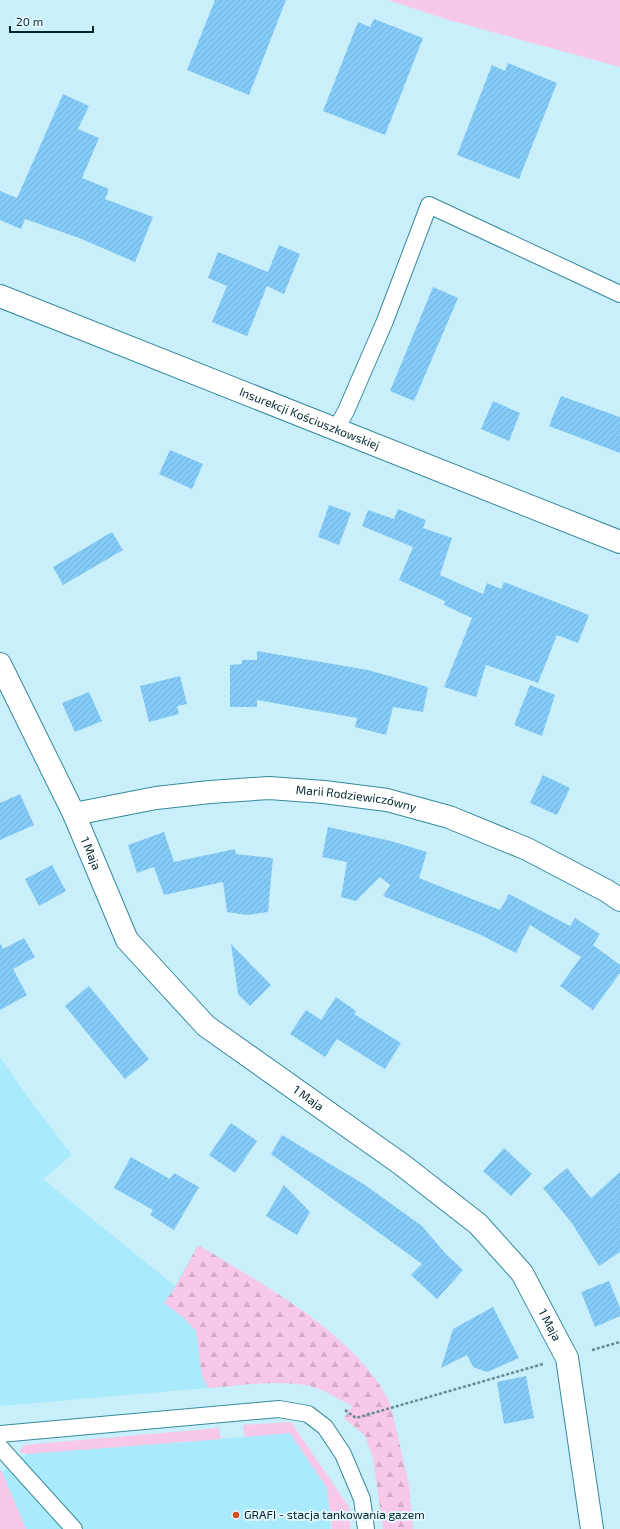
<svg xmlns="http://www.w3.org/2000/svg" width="620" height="1529" viewBox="0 0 620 1529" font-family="'Exo 2',sans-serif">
  <defs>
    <pattern id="forest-firs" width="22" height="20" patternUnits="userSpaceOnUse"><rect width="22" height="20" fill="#f7c8e9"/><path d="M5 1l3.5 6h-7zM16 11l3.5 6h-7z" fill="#d2acc8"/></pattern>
    <pattern id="building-hatch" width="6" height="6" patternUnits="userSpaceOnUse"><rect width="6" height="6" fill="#85cbf8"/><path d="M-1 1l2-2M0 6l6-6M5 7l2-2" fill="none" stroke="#71aed5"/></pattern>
  </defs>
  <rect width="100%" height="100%" fill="#c9effa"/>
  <g fill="#a9eafc">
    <path d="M0,1057L29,1099L72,1155L43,1179L175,1286L198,1245L299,1309L338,1339L355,1357L208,1388L0,1406Z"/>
    <path d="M290,1433L327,1488L331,1529H26L2,1472L27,1454L176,1443Z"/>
  </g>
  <g fill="#f7c8e9">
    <path d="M388,0H620V67L449,20Z"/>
    <path d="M291,1422L349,1507L350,1529H332L327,1488L290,1433L245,1437L243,1425Z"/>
    <path d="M219,1428L221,1439L27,1454L19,1452L24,1445Z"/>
    <path d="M0,1470L2,1472L26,1529H0Z"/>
  </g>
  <path fill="url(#forest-firs)" d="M198,1245C259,1282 362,1338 391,1406L409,1485L413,1529H383L373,1458L365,1436L344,1418L352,1406C339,1399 325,1390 310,1386C281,1379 238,1386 208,1388L202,1376L196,1331L184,1318L164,1303L176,1286Z"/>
  <g fill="url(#building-hatch)">
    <path d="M215,0H286L249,95L187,70Z"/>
    <path d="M374,19L423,38L385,135L323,111L358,22L370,27Z"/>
    <path d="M508,63L557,83L519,179L457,155L492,65L505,71Z"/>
    <path d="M63,94L89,106L78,129L99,138L82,178L109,189L105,199L153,217L135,262L79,238L25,219L21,229L0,220V191L17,198Z"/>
    <path d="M279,245L300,254L284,294L267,286L247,336L212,322L227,286L208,278L218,252L268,272Z"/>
    <path d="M433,287L458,298L414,401L390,391Z"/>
    <path d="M561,396L620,417V453L549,426Z"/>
    <path d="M493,401L520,413L509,441L481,429Z"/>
    <path d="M170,450L203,464L192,489L159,474Z"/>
    <path d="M329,505L351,513L339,545L318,537Z"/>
    <path d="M398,509L426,520L423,528L452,538L440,575L483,594L487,583L501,589L504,582L589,615L578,643L557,635L538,683L486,665L476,697L444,687L472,618L444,605L445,601L399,580L413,547L362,526L368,510L394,519Z"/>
    <path d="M112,532L123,550L63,585L53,567Z"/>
    <path d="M257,651L368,670L428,687L423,712L393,707L386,735L355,727L357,718L257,700V707H230V665L242,664V660H257Z"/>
    <path d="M180,676L187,704L177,706L179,714L149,722L140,686Z"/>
    <path d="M530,685L555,695L542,736L514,725Z"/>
    <path d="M89,692L102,721L75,732L62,703Z"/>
    <path d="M543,775L570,788L557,815L530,803Z"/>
    <path d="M20,794L34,825L0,840V803Z"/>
    <path d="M328,827L391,841L427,852L419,878L500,910L509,894L570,926L575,918L600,934L593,945L620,965V973L593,1010L560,986L581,957L530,925L516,953L479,934L383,896L390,885L380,877L356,901L341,897L347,862L322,857Z"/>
    <path d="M164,832L174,862L235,849L236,854L273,858L268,912L247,915L227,912L223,882L164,895L154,867L137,873L128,845Z"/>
    <path d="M52,865L66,891L39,906L25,879Z"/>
    <path d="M24,938L35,957L13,969L27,995L0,1010V943L3,949Z"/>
    <path d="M231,944L271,985L250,1006L238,994Z"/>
    <path d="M89,986L149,1059L125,1079L65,1006Z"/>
    <path d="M336,997L356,1011L354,1014L401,1043L385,1069L337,1039L325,1057L290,1034L306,1010L321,1020Z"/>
    <path d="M231,1123L257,1141L235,1173L209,1155Z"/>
    <path d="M282,1135L365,1185L422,1226L446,1254L463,1270L437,1299L411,1275L422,1264L271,1154Z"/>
    <path d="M504,1148L532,1174L511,1196L483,1171Z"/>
    <path d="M131,1157L170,1179L174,1173L199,1187L174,1230L150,1215L153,1210L114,1188Z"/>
    <path d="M567,1168L591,1198L620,1172V1252L599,1266L571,1222L543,1188Z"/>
    <path d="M284,1185L310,1212L297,1235L266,1216Z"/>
    <path d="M609,1281L620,1308V1316L595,1327L581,1292Z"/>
    <path d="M493,1307L519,1358L487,1372L473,1367L467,1355L441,1368L453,1329Z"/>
    <path d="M526,1376L534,1418L504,1424L497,1382Z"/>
  </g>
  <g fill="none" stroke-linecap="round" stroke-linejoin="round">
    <g stroke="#368a9e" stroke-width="18">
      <g id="lane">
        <path d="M336,429L346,411L385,321L429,205L620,294"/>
        <path d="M0,1434L279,1409L308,1414L325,1427L343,1454L362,1499L366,1529"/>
        <path d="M0,1447L74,1529"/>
      </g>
    </g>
    <g stroke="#368a9e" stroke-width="24">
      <g id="street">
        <path id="s1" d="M0,296L620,542"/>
        <path id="s2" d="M0,664L74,814L127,940L206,1026L401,1164L478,1224L522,1273L567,1358L592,1529"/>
        <path id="s3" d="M74,814L156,798L210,792L269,788L324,792L387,800L449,817L527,849L607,891L620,900"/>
      </g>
    </g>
    <g stroke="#668b95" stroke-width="2.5" stroke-dasharray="3 2" stroke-linecap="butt">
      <path d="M592,1350L620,1342"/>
      <path d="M345,1410L356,1418L543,1364"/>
    </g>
    <use href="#lane" stroke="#fff" stroke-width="16"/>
    <use href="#street" stroke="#fff" stroke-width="22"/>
  </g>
  <circle fill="#d54d20" stroke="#e6f9fe" stroke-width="1.5" cx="236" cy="1515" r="4"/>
  <g text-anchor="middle" stroke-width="3.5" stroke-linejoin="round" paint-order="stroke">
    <g font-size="12" fill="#01252e" stroke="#e6f9fe">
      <text dy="4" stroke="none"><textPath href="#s1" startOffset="333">Insurekcji Kościuszkowskiej</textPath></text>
      <text dy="4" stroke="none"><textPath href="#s3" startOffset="285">Marii Rodziewiczówny</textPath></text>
      <text dy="4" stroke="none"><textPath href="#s2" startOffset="210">1 Maja</textPath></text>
      <text dy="4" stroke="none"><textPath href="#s2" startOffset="546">1 Maja</textPath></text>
      <text dy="4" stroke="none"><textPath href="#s2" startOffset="882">1 Maja</textPath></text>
    </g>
    <g font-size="12" fill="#01252e" stroke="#e6f9fe" text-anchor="start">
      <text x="244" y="1519">GRAFI - stacja tankowania gazem</text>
    </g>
  </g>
  <path d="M10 26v6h83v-6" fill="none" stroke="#01252e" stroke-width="2"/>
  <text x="16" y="26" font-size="12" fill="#01252e" stroke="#e6f9fe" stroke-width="3" paint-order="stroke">20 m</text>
</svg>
